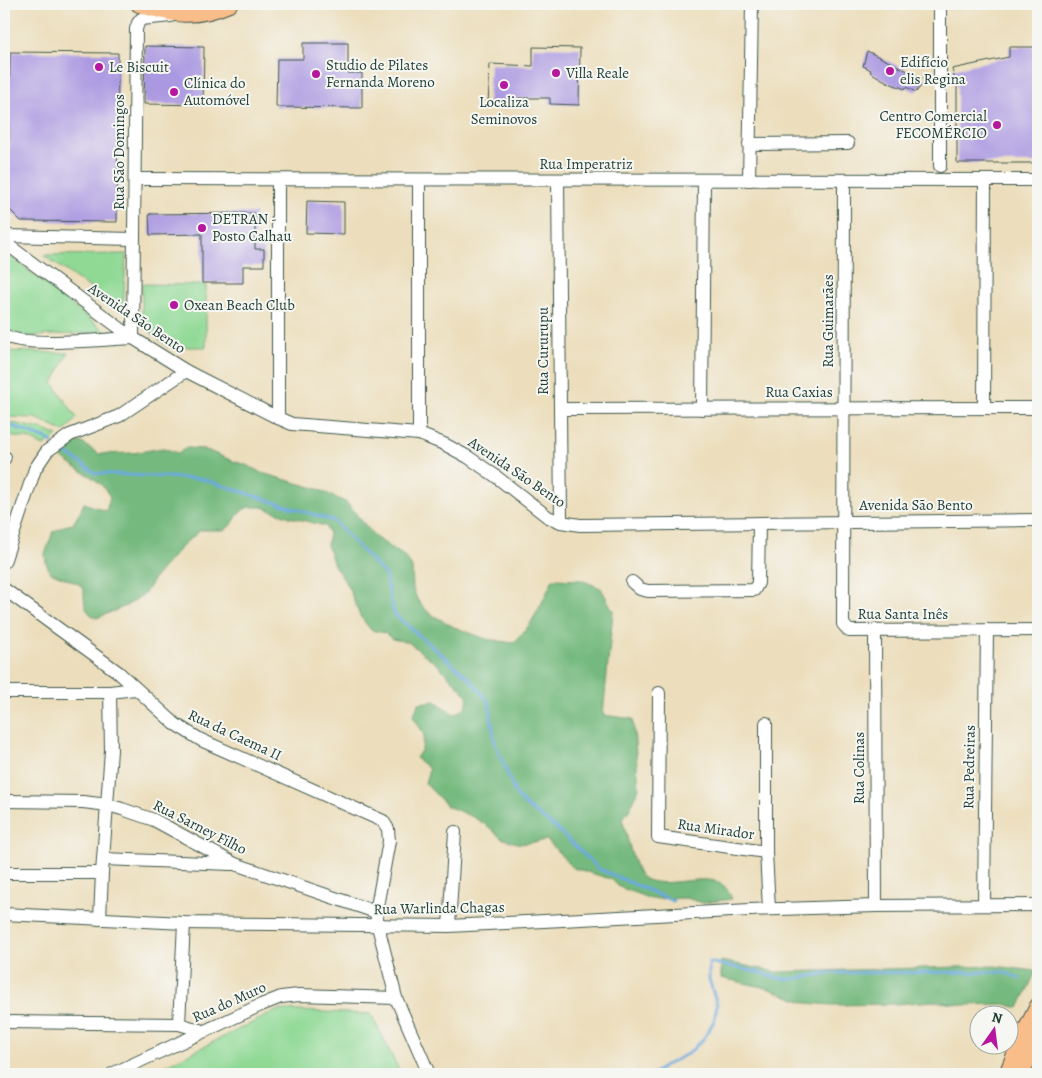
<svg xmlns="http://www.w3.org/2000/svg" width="1042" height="1078" viewBox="0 0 1042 1078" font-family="Alegreya,serif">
  <rect width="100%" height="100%" fill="#f6f6f2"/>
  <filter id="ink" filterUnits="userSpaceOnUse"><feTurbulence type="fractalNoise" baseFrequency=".02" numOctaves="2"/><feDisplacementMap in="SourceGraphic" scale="10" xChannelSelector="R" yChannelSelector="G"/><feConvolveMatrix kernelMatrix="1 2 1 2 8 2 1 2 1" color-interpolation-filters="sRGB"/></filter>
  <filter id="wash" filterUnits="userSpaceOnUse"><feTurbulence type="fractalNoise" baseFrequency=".0096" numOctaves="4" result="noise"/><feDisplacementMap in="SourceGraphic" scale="20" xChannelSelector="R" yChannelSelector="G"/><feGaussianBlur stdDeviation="1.12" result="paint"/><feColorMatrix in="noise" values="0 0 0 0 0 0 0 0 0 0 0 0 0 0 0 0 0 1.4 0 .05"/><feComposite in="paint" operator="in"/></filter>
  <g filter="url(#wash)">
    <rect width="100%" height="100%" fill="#ecdebc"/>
    <g fill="#90d995" stroke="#588b64">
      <path d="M4,251L106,332L18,337L4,329Z"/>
      <path d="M126,254L123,311L43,255Z"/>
      <path d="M142,284L206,285V347H168L142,325Z"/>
      <path d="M4,349L7,351L68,353L53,383L77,418L64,432L36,418L4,417Z"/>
      <path d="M4,421L45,430L58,436L44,446L27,438L4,436Z"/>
      <path d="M278,1010L371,1014L401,1074H148Z"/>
    </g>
    <g fill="#74b97e" stroke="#4a7b59">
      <path d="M79,441L99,454L133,453L163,448L178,453L187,448L204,449L233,461L246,465L262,473L318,489L347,503L375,537L404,556L412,567L413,589L418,601L429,613L454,627L486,639L513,643C533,626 542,602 553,579L581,580L601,588L613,611L603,715L633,719L639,788L630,809L622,819C626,830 634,871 642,877C660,892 708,870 724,886C728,889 730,895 732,899L703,903L686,898L651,899L619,887L611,879L573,868L547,840L520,844L501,838L489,827L473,817L447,806L425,783L429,769L416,758L422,749L424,735L413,716L419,703L435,701L454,714C464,710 469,706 467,695L438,665L408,642L392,639L385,633L371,630L360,616L348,586L334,565L327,545L329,533L325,526L290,517L262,507H249L244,509L237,516L233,523L225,530H201L185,543L155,577L145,593L128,605L97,618C84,613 84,602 84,590L79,584L50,572L46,563L45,554L53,532L64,526L73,524L80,512L84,503L106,511L110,497C98,474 76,472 59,455Z"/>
      <path d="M721,961L776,972L994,966L1036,971L1019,1008L1004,1004L964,1005L933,1001L896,1004L832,1005L806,1003L767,988L721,978Z"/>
    </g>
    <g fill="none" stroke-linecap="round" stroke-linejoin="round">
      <g stroke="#6ca9dd" stroke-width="3">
        <path d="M4,428L12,426L47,439L52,443"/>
        <path d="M59,448L95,473L202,479L334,521L385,575L394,614L469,678L489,702L495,743L516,795L525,805L557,829L599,869L673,901"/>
        <path d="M653,1074L666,1065L689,1053L704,1038L714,1021L717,1005L709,979V962L761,973L777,978L793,979L829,973L1004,972L1020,979"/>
      </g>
    </g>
    <g id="blocks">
      <g fill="#aa98e1">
        <path d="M303,43H348V73H362V108L276,107L277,59H303Z"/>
        <path d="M145,46L204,47L203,105L144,104Z"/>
        <path d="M533,47L580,48L579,105L550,104V98H519L518,106L488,105L490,64L533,66Z"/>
        <path d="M1009,47H1037L1038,163H957V87L952,69L1009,57Z"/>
        <path d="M867,51L926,80L916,92L906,87L905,89L889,83L870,72L871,70L863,66Z"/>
        <path d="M10,52L118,53L117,222L21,221L8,208Z"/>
        <path d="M307,201L344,202V234L306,233Z"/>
        <path d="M255,213V249H264V266H243V283H202V234L150,235L149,214Z"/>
      </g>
    </g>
  </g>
  <g filter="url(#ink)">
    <use href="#blocks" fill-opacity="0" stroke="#3e5548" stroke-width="1"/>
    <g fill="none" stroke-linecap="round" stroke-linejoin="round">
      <g stroke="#3e5548" stroke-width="14">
        <g id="minor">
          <path d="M749,144L848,143"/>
          <path d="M940,166V4"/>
          <path d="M135,179L1038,180"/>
          <path d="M419,180V434"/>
          <path d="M558,180L561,522"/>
          <path d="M749,180L752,4"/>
          <path d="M844,180L843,624L849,631L1038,630"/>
          <path d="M4,236L134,239"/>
          <path d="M4,242L133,338L186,371L278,418L292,424L419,434L444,444L468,457L494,475L548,517L561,522L580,525L1038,520"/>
          <path d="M4,335C23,348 106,339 133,338"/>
          <path d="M133,338L136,29L138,23L141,19L171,16"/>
          <path d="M984,408L985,180"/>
          <path d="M560,409L1038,408"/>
          <path d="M702,409L704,180"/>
          <path d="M278,418V180"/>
          <path d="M4,459L5,457"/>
          <path d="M4,562L35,469L47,451L70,435L119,416L186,371"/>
          <path d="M632,582L640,589L648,591L754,590L758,583L759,523"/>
          <path d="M4,589L118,672L175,724L201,740L383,821L388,829L389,841L376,912L378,926L396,998L429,1074"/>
          <path d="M875,630L876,906"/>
          <path d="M4,692H110L135,689"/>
          <path d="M659,693L658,837L766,852"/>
          <path d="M766,723V852L769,909"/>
          <path d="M4,801L83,802L108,805L122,809L154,820L235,864L376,912"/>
          <path d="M103,859L231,864"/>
          <path d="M4,873H102"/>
          <path d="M984,905L987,630"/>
          <path d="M4,914L184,923L449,926L750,910L876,906L1038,905"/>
          <path d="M100,919L102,873L111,750L110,692"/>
          <path d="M449,926L455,832"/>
          <path d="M4,1022L179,1024L203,1031"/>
          <path d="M179,1024L184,923"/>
          <path d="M112,1074L261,1005L281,997L299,995L396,998"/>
        </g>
      </g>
      <g stroke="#3e5548" stroke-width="18">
        <g id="major">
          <path d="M139,4C174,15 195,19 229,4"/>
          <path d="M1007,1074L1021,1040L1038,1006"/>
          <path d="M1021,1074L1038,1037"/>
        </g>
      </g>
      <use href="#minor" stroke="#fff" stroke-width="12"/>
      <use href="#major" stroke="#f8bd89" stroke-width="16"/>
    </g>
  </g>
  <g fill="#b5179e" stroke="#f6f6f2" stroke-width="2">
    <circle cx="99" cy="67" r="5"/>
    <circle cx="890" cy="71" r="5"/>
    <circle cx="556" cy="73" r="5"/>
    <circle cx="316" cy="74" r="5"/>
    <circle cx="504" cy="85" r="5"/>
    <circle cx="174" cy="92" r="5"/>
    <circle cx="997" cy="125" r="5"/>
    <circle cx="202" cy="228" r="5"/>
    <circle cx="174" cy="305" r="5"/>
  </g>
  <g text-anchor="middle" stroke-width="4" stroke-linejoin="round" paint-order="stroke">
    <g font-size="15" fill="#1f3d34" stroke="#f6f6f2" text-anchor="start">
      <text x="900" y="67">Edifício<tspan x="900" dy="17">elis Regina</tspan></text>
      <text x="326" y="70">Studio de Pilates<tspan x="326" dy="17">Fernanda Moreno</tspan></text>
      <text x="109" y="72">Le Biscuit</text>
      <text x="566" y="78">Villa Reale</text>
      <text x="184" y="88">Clínica do<tspan x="184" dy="17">Automóvel</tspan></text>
      <text x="504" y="107" text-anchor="middle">Localiza<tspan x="504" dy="17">Seminovos</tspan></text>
      <text x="987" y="121" text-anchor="end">Centro Comercial<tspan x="987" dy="17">FECOMÉRCIO</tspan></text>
      <text x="212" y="224">DETRAN -<tspan x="212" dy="17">Posto Calhau</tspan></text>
      <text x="184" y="310">Oxean Beach Club</text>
    </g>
    <g font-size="15" fill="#1f3d34" stroke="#f6f6f2">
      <text transform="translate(119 152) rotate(-90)" y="5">Rua São Domingos</text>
      <text x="586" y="169">Rua Imperatriz</text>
      <text transform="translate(137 318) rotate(34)" y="5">Avenida São Bento</text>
      <text transform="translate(828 321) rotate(-90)" y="5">Rua Guimarães</text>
      <text transform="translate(543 351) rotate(-90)" y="5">Rua Cururupu</text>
      <text x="799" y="397">Rua Caxias</text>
      <text transform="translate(517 472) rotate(34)" y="5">Avenida São Bento</text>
      <text x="916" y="510">Avenida São Bento</text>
      <text x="903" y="619">Rua Santa Inês</text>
      <text transform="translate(235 735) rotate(25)" y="5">Rua da Caema II</text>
      <text transform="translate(969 767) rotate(-89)" y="5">Rua Pedreiras</text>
      <text transform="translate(859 768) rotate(-90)" y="5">Rua Colinas</text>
      <text transform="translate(200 827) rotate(27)" y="5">Rua Sarney Filho</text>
      <text transform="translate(716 829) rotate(8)" y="5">Rua Mirador</text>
      <text transform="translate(439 908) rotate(-1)" y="5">Rua Warlinda Chagas</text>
      <text transform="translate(229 1002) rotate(-24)" y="5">Rua do Muro</text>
    </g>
  </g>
  <rect width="1042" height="1078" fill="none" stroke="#f6f6f2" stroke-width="20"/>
  <g transform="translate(994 1030) rotate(14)"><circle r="24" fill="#f6f6f2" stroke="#a0aca6"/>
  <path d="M0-4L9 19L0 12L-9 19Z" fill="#b5179e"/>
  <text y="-8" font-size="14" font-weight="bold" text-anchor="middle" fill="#1f3d34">N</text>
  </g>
</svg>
